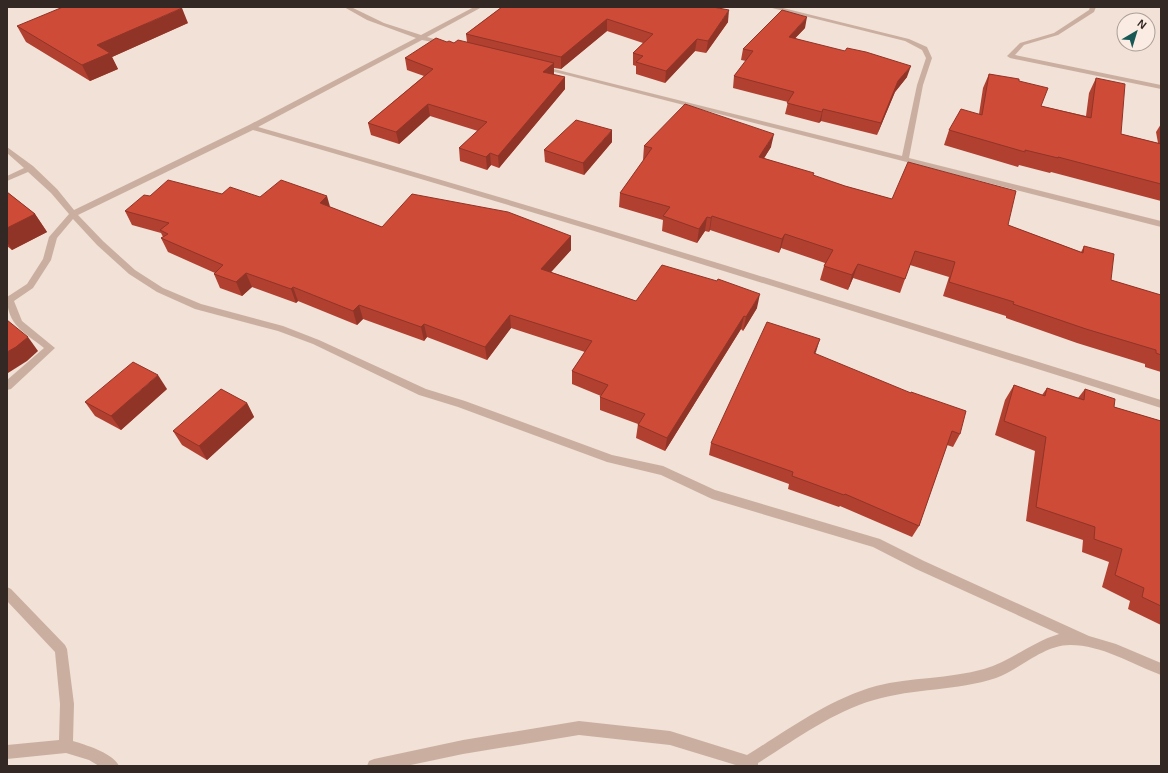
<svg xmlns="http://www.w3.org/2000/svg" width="1168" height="773" viewBox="0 0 1168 773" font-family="Helvetica,sans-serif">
  <rect width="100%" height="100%" fill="#f2e1d6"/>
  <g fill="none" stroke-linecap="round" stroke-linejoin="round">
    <g fill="#caafa1" fill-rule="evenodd">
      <path d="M344,7H351L384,23L421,35L474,7H482L427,37L448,43V45L422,40L258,127C561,213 861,307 1161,400V408C859,313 557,217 253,130L78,215L103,241L135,270L163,288L201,304L283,326L319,340L426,389L465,401L612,455L663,466L715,490L880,539L924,561L1089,636L1116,644L1161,663V675C1132,664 1102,645 1070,645C1043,645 1021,669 996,678C957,691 914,688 874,700C832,712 795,740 758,763V766H739L670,745L579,735L463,754L406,766H367L369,761L374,759L463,740L579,721L670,731L747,755C788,730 829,699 876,686C911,677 949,679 984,669C1011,661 1032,642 1059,634L916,569L873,547L712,499L661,475L607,462L458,407L419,395L313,344L278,331L195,309L157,292L129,274L97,245L73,219L57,238L51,260L33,288L14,301L22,321L55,348L11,389L7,390V380L44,348C24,332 7,325 7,297L27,284L43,259L49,237L69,214L51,193L28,172L7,181V176L24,168L7,153V147L33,166L57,189L74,210L249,125L416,38L367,20Z"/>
      <path d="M768,7H779L909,39L927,47L932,58L923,85L909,158L1161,221V227L539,68L542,66L902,156L917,85L926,58L922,50L905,41Z"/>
      <path d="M1090,7H1096L1094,12L1058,35L1024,45L1015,55L1161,85V89L1010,58L1007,56L1020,43L1054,33L1089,10Z"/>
      <path d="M7,587L11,589L65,645L67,649L74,704L73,741C86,745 113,753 119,766H99L89,760L66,753L7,759V745L59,740L60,704L55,652L7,601Z"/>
    </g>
  </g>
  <g fill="#b14030">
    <path d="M502,7L728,22L706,53L695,51L665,83L636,74V66L633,65V53L643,43L607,31L561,69L554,68V75L565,77V89L499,168L491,165L487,170L460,161L459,148L478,131L430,116L399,144L371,135L368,123L424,76L407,70L405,58L447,42L454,43L467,42L466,34Z"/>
    <path d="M188,23L112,57L118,69L90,81L26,42L17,26Z"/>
    <path d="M805,28L795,38L907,77L895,92L877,135L821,121L819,123L785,114L788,102L733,88L734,76L746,61L741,60L743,49Z"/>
    <path d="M989,74L1019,81L1041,106L1086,116L1089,93L1096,78L1121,134L1158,143L1156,132L1161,124V201L1051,172L1050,173L1019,165L1018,167L944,145L949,130L979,114L983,88Z"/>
    <path d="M612,142L584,175L545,162L544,150Z"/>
    <path d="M644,146L771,147L764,158L813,176L845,186L892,199L1008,225L1081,252L1084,246L1111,280L1160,295L1161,293V372L1145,367V364L1077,343L1006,318V316L943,296L949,277L910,265L900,293L853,278L848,290L820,280L824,266L825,263L781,248L779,253L710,230L709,232L705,231L697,243L662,231L663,220L619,207L620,193L644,160H643Z"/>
    <path d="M7,192L35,214L47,232L12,250L7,246Z"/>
    <path d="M222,194L260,197L330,207L382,227L571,236V250L551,272L636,301L757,308L743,331L741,329L665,451L636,438L638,424L600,410V397L601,396L572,384V371L585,352L511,328L487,360L427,337L424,341L363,319L357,325L298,301L296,303L252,287L242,296L220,288L214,274L215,273L168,252L161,238L163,237L161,233L132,225L125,211L150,196Z"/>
    <path d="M815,354L960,434L953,447L947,445L919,526L912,537L840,506L839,507L788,489L789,484L709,455L711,443Z"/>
    <path d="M1014,385L1042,395L1047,388L1078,398L1085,389L1114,407L1161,421V625L1128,609L1130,601L1102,587L1109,562L1082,552L1083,540L1026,521L1035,451L995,435L1005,400Z"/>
    <path d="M167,389L121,430L95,416L85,402Z"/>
    <path d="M247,403L254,417L207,460L182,445L173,431Z"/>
  </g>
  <g fill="#903427">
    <path d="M182,8L188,23L112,57L118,69L90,81L82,65L97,45Z"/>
    <path d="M729,10L728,22L706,53L708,41Z"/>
    <path d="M807,17L805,28L786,48L789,37Z"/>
    <path d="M607,19V31L561,69V57Z"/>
    <path d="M697,39L695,51L665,83L666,71Z"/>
    <path d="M554,63V75L543,72Z"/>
    <path d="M911,66L907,77L895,92L877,135L881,123L898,81Z"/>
    <path d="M565,77V89L499,168L498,156Z"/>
    <path d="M428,104L430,116L399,144L396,132Z"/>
    <path d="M823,109L821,121L819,123L822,112Z"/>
    <path d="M612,130V142L584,175L583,163Z"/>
    <path d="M774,134L771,147L756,171L759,157Z"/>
    <path d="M490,153L491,165L487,170L486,157Z"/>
    <path d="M327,196L331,210L320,203Z"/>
    <path d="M35,214L47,232L12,250L7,242V228Z"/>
    <path d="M712,216L710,230L709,232L711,218Z"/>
    <path d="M707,217L705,231L697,243L699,229Z"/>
    <path d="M785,234L781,248L779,253L782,239Z"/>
    <path d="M571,236V250L542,282L541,269Z"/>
    <path d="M858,264L853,278L848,290L852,275Z"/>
    <path d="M246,273L252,287L242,296L236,282Z"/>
    <path d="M293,287L298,301L296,303L291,289Z"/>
    <path d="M760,294L757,308L743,331L746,317Z"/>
    <path d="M359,305L363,319L357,325L353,311Z"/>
    <path d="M510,315L511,328L487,360L485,347Z"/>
    <path d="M744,316L741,329L665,451L667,438Z"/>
    <path d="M424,324L427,337L424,341L421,327Z"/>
    <path d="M28,337L38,351L27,361L8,373L7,372V352Z"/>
    <path d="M820,339L816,352L809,366L814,353Z"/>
    <path d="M158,375L167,389L121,430L111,416Z"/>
    <path d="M247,403L254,417L207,460L199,446Z"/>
  </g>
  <g fill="#ce4b38" stroke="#903427">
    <path d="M63,7H181L182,8L97,45L110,53L82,65L17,26Z"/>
    <path d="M502,7H713L729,10L708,41L697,39L666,71L636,62L643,56L633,53L653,34L607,19L561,57L466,34Z"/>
    <path d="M782,10L807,17L789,37L845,51L847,48L866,52L911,66L898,81L881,123L823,109L822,112L787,103L794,92L734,76L753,51L743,49Z"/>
    <path d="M436,38L447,42L449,41L454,43L458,40L554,63L543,72L565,77L498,156L490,153L486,157L459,148L487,122L428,104L396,132L368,123L433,69L405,58Z"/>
    <path d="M989,74L1019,79V81L1048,88L1041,106L1091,118L1096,78L1125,84L1121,134L1161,144V184L1058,157V158L1025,150V152L949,130L961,109L982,115Z"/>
    <path d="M685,104L774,134L759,157L814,173L813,175L845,186L892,199L908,162L1016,191L1008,225L1083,253L1084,246L1114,254L1111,280L1161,295V355L1156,353V350L1086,329L1013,304L1014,302L949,282L955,262L915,251L905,279L858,264L852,275L824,266L833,250L785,234L782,239L712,216L711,218L707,217L699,229L663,216L670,207L620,193L652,148L644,146Z"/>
    <path d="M576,120L612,130L583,163L544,150Z"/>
    <path d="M168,180L222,194L230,187L260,197L281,180L327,196L320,203L382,227L412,194L508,212L571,236L541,269L636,301L662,265L717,281L718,279L760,294L746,317L744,316L667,438L638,425L645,414L600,397L608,385L572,371L592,341L510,315L485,347L424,324L421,327L359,305L353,311L293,287L291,289L246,273L236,282L214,274L223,265L161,238L168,234L160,230L169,223L125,211L144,195L150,196Z"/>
    <path d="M7,192L35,214L7,228Z"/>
    <path d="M7,320L28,337L16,347L7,352Z"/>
    <path d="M767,322L820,339L814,353L911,393V392L966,411L960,434L952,431L919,526L845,494L844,495L792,476L793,472L711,443Z"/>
    <path d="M133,362L158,375L111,416L85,402Z"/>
    <path d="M1014,385L1045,396L1047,388L1084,400L1085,389L1115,399L1114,407L1161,421V606L1142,597L1144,588L1115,575L1122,549L1094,539L1095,527L1036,507L1046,437L1004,421Z"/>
    <path d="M221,389L247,403L199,446L173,431Z"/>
  </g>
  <rect width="1168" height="773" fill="none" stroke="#342825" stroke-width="16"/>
  <g transform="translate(1136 32) rotate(38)"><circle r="19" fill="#faece2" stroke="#ab9e96"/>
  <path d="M0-3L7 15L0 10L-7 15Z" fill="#185855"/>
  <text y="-6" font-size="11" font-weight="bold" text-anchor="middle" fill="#342825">N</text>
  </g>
</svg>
